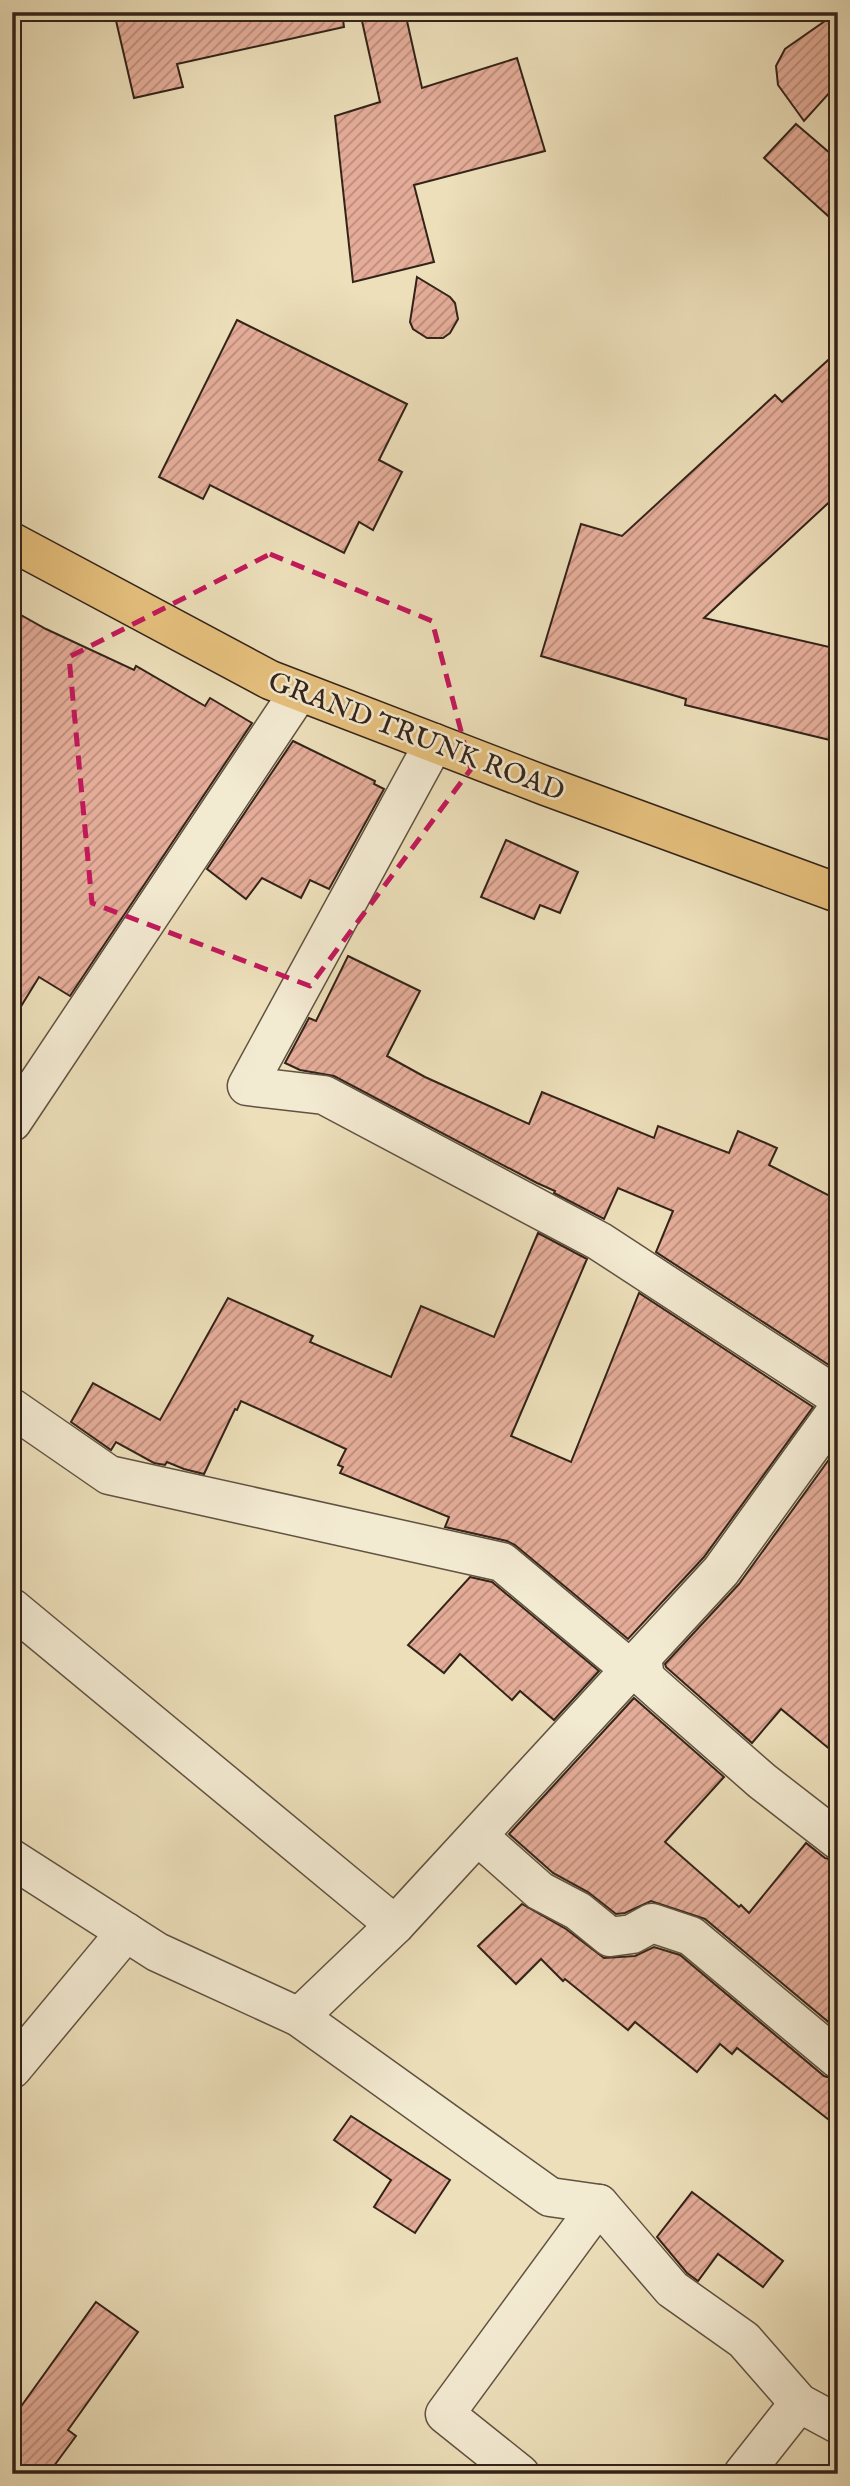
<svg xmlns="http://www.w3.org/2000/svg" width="850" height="2486" viewBox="0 0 850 2486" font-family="'IM FELL English',serif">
  <defs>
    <pattern id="building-hatch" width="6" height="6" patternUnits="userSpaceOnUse" patternTransform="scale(1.75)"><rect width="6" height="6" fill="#e5ad99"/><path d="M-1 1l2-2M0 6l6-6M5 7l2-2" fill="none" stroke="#ba8c7c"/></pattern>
  </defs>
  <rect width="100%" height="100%" fill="#ecdfba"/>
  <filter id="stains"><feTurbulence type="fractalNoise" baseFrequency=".00286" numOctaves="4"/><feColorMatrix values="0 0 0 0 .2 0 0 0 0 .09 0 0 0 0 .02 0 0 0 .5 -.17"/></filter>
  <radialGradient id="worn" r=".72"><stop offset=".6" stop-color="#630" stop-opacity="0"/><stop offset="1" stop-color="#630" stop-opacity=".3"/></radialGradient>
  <g fill="url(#building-hatch)" stroke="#332319" stroke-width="2">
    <path d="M114,12H342L344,27L177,64L183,87L134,98Z"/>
    <path d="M360,12H405L422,88L517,58L545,151L414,185L434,262L353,282L335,116L380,102Z"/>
    <path d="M838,12V81L832,90L804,121L778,85L776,66L785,49Z"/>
    <path d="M796,124L838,160V225L764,158Z"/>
    <path d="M417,277L450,297L455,303L458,319L450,333L443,338H427L413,329L410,322Z"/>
    <path d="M237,320L407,404L379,460L402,472L373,530L359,522L344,553L210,485L203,499L159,477Z"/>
    <path d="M838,351V494L704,618L838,649V742L685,705L686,699L541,656L581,524L622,536L775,395L782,402Z"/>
    <path d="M12,610L46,629L134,670L136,666L205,706L210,698L252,723L70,996L39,977L12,1021Z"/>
    <path d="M293,741L375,781L374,784L384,789L329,889L310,880L301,898L262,878L246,899L207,869Z"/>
    <path d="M506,840L578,872L560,913L540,905L534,919L481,897Z"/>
    <path d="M348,956L420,991L387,1056L425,1077L529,1124L542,1092L654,1138L658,1126L729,1153L738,1131L777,1148L769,1165L838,1200V1371L656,1252L673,1211L618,1188L604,1219L554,1193L555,1191L537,1183L334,1076L300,1070L285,1063L309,1018L316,1021Z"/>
    <path d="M538,1233L587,1259L511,1436L571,1462L639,1293L813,1407L704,1557L628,1639L515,1545L507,1541L445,1527L449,1517L340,1473L343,1467L338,1465L346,1449L241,1401L237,1410L235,1409L204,1474L184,1469L167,1462L165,1465L154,1463L116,1442L111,1450L71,1422L93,1383L160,1420L228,1298L313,1336L310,1342L391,1377L421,1306L494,1337Z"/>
    <path d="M838,1447V1756L781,1709L752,1743L666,1667L665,1664L739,1584Z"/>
    <path d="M470,1577L492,1582L599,1671L554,1720L520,1691L512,1700L460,1654L444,1673L408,1645Z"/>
    <path d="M634,1698L724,1777L665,1842L739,1907L741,1905L749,1913L806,1843L825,1858L838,1861V2030L705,1919L651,1901L625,1913L616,1914L588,1892L553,1873L509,1834Z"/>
    <path d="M522,1904L566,1929L604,1958L635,1956L654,1947L680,1955L824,2076L838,2080V2127L737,2048L732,2054L720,2044L697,2072L635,2022L628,2030L565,1979L563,1981L541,1959L516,1984L478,1946Z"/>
    <path d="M351,2116L450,2180L415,2233L374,2207L391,2180L334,2140Z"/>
    <path d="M692,2192L783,2261L763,2287L718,2254L698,2281L687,2273L657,2237Z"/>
    <path d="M96,2302L138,2332L68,2430L76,2436L48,2474H12V2419Z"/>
  </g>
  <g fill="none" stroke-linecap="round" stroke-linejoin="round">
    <g stroke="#615241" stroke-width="41">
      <g id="minor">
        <path d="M434,743L247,1086L324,1095L599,1241L838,1397"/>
        <path d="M12,1122L299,692"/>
        <path d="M12,1408L109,1475L502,1562L630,1669"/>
        <path d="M12,1608L395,1925"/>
        <path d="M642,1657L645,1678L664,1695L762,1781L838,1840"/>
        <path d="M478,1836L540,1891L578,1911L610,1937L632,1934L652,1923L691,1936L838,2059"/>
        <path d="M299,2017L395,1925L721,1571L838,1409"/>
        <path d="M12,2069L126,1932"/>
        <path d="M520,2474L445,2414L599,2204"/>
        <path d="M743,2474L799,2403"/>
      </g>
    </g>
    <g stroke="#615241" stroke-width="41">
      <path id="tertiary" d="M12,1859L157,1952L299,2017L550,2197L599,2204L672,2289L744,2340L799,2403L838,2424"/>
    </g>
    <g stroke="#332319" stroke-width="41">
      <path id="primary" d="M12,542L270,680L546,786L838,893"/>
    </g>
    <use href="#minor" stroke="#f3ead2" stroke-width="38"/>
    <use href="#tertiary" stroke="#f3ead2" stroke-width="38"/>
    <use href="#primary" stroke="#e6c07d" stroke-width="38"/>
  </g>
  <path fill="none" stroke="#c2185b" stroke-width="5" stroke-dasharray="14 9" stroke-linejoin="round" d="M270,554L432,621L471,769L310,986L92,903L69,657Z"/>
  <g text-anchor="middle" stroke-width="5" stroke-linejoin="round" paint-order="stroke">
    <g font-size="28" fill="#332319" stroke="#f3ead2">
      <text transform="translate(417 735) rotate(21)" y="10">GRAND TRUNK ROAD</text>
    </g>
  </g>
  <rect width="850" height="2486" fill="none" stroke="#ecdfba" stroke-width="42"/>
  <rect x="14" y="14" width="822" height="2458" fill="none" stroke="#332319" stroke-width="3.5"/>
  <rect x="21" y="21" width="808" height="2444" fill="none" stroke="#332319" stroke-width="2"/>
  <rect width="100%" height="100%" filter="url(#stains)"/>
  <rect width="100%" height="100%" fill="url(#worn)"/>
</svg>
